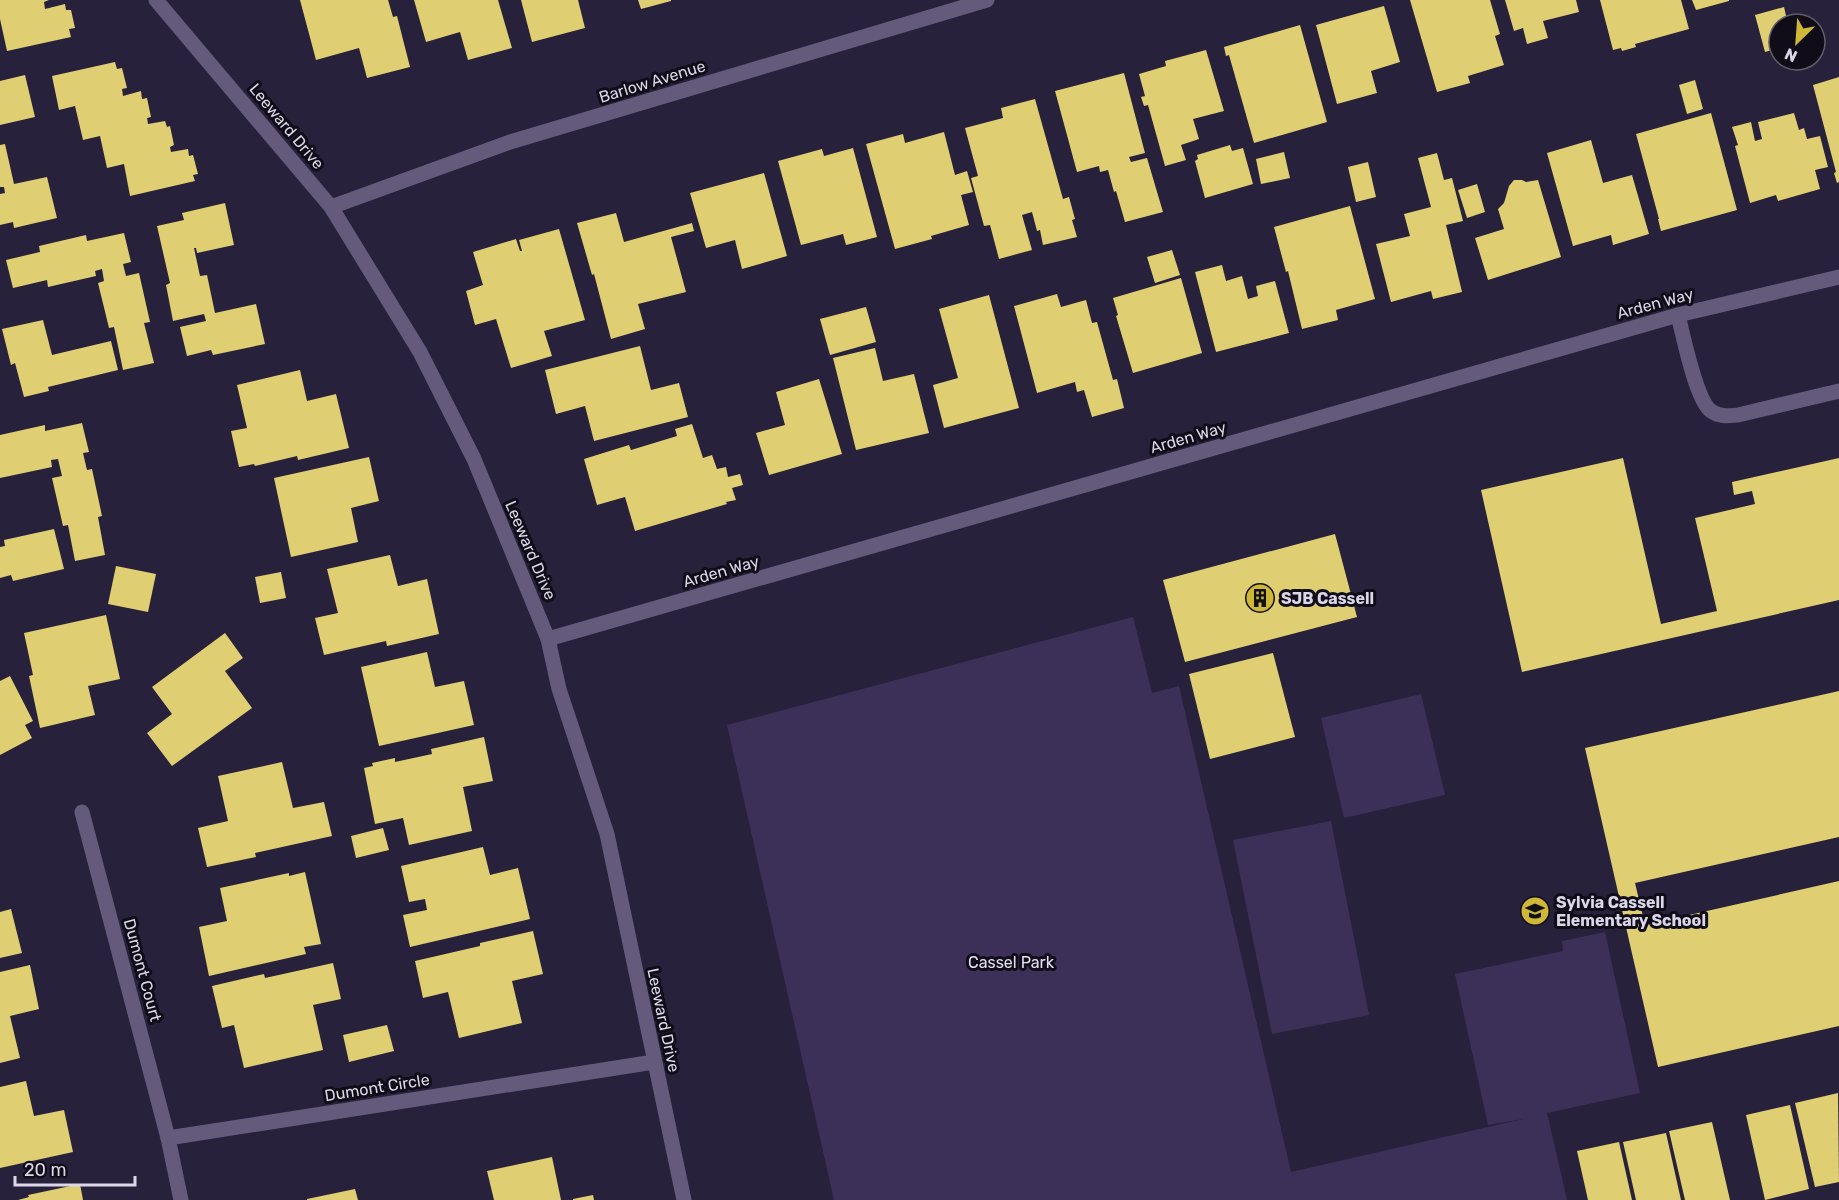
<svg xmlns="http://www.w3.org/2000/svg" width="1839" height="1200" viewBox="0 0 1839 1200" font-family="Rubik,sans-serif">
  <rect width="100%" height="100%" fill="#28213b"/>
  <g fill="#3c3059">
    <path d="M1133,617L1152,693L1179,686L1291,1172L1523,1119L1488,1125L1455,974L1563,951L1562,941L1605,932L1640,1093L1547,1113L1567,1200H834L727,725Z"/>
    <path d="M1421,694L1445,795L1344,818L1321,718Z"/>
    <path d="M1331,821L1369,1015L1272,1034L1233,840Z"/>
  </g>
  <g fill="#e0cf72">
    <path d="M0,0H49L44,2L45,9L65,4L66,10H71L75,28L69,29L71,37L7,51L0,19Z"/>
    <path d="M300,0H388L393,17L397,16L410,67L367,78L359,48L316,60Z"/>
    <path d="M414,0H498L512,48L468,60L460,32L426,42Z"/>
    <path d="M521,0H578L585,28L532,42Z"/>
    <path d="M638,0H671V1L641,9Z"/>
    <path d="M1410,0H1490L1500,34L1495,36L1504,65L1468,76L1470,83L1437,92Z"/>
    <path d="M1505,0H1576L1579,12L1543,21L1548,38L1527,44L1523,28L1514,31Z"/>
    <path d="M1600,0H1681L1689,29L1635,44L1636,47L1622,51L1621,48L1613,50Z"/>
    <path d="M1692,0H1729V1L1696,10Z"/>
    <path d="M1384,6L1400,62L1371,71L1377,93L1337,104L1316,25Z"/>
    <path d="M1784,7L1788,24H1779V48L1765,52L1755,15Z"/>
    <path d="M1300,25L1327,122L1254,143L1229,55L1226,56L1224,47Z"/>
    <path d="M1206,50L1224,111L1193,119L1199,139L1181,145L1186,160L1165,166L1148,105L1144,106L1141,97L1145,96L1139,74L1166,66L1165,61Z"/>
    <path d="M115,62L117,69L122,68L127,88L122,89L123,96L141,91L142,99L147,98L151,117L147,118L148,124L165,121L167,127L170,126L174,145L170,147L171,152L188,149L189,156L193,155L198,174L193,175L195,181L130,196L124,164L107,168L100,136L83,140L75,106L59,110L52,76Z"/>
    <path d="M1124,73L1145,153L1129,157L1131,162L1147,158L1163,212L1125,222L1116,191L1114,192L1108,170L1100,172L1099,166L1077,172L1055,91Z"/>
    <path d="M25,75L35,117L0,125V81Z"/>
    <path d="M1839,77V182L1837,183L1834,173L1836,172L1813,85Z"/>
    <path d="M1695,80L1703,109L1687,114L1679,85Z"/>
    <path d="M1035,99L1063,199L1069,197L1075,219L1072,220L1077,237L1043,245L1040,230L1037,231L1032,212L1022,215L1032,250L999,259L990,225L984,226L971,178L978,176L965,128L1003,118L1001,108Z"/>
    <path d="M1711,113L1737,210L1661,231L1658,219H1659L1636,134Z"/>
    <path d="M1794,113L1799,130L1804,128L1807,139L1820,136L1828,167L1815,170L1820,189L1778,201L1776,195L1750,203L1735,146L1738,145L1732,127L1751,122L1755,141L1762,139L1758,122Z"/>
    <path d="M944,132L955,175L967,171L973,192L961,195L969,225L931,236L932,239L895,249L866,144L903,134L905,143Z"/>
    <path d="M1591,140L1603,183L1632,175L1649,234L1613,245L1611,235L1573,246L1547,153Z"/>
    <path d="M5,144L14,184L47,177L57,218L14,228L13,222L0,225V194L5,193L4,187H0V145Z"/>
    <path d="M1230,145L1232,151L1243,148L1253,184L1205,198L1195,161L1198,159L1197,155Z"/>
    <path d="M853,148L877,237L846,245L843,234L801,245L778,161L822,149L824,156Z"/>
    <path d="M1284,152L1290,178L1261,184L1256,159Z"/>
    <path d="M1437,153L1444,180L1452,178L1463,221L1446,225L1462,292L1433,299L1431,291L1391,302L1376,244L1410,236L1404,214L1431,207L1418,158Z"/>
    <path d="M1368,162L1376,197L1356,202L1348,167Z"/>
    <path d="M764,173L787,256L742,269L735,240L706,248L690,193Z"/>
    <path d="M1514,180H1522L1526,182L1538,180L1561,257L1488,280L1475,238L1504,229L1498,209L1504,203L1509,186Z"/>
    <path d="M1477,184L1485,212L1467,218L1458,190Z"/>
    <path d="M225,203L234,245L197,253L196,248H194L200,276L207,275L215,313L256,304L265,344L213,355L211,350L187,356L180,327L206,321L204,314L173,321L166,285L170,283L157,226L184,220L182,213Z"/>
    <path d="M1350,206L1375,299L1336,310L1338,320L1302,329L1288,271L1286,272L1274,227Z"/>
    <path d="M616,213L624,242L692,223L694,231L671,237L686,292L638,304L645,329L611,339L594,274L592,275L577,223Z"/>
    <path d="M559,229L585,320L544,331L552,356L511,368L496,319L475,325L466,291L483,285L473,252L516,239L520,251H522L519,240Z"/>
    <path d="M124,233L131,262L123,264L126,276L139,273L150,322L144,323L154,363L123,370L114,327L109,328L98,283L104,281L102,269L95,271L96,276L48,287L47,280L13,288L6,260L40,252L39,246L86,235L87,241Z"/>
    <path d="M1172,250L1180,275L1155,283L1147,257Z"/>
    <path d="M1222,265L1226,281L1242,276L1248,299L1258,296L1256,286L1275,281L1289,333L1216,352L1195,272Z"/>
    <path d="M1181,278L1202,353L1133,373L1116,316L1118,315L1113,298Z"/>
    <path d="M1057,294L1061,307L1086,300L1092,323L1097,322L1113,380L1117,379L1124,408L1092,417L1084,390L1077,392L1075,382L1037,393L1014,306Z"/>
    <path d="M989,295L1019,408L944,428L933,385L958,378L939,309Z"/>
    <path d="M866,307L876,342L830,355L820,319Z"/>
    <path d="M43,320L52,355L111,341L118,370L48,387L49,391L24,397L15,363L11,365L2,329Z"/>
    <path d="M640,346L651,390L679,383L688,417L594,441L585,406L556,414L545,370Z"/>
    <path d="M875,348L883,381L914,374L929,433L856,450L833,358Z"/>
    <path d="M300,370L307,401L336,394L349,448L298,460L297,456L255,466L254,464L239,467L231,431L247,428L237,385Z"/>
    <path d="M819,379L842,454L769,475L756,433L785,425L776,392Z"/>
    <path d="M82,423L89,452L83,453L87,470L92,469L102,516L98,517L105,555L75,561L68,525L63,526L52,478L62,476L58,459L51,460L52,467L0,478V435L45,425V431Z"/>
    <path d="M692,424L703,458L712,455L717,469L726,467L728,477L740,474L743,485L732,488L736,500L726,502L727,504L635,531L625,497L597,505L584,459L629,445L631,450L677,436L675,429Z"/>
    <path d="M369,457L379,501L351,508L358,542L291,557L274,478Z"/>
    <path d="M1623,458L1661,624L1717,611L1695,518L1755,504L1752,491L1734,495L1732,482L1839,458V600L1522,672L1481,490Z"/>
    <path d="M54,529L64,569L13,581L11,575L0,578V547L5,546L4,540Z"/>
    <path d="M1335,534L1357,617L1185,662L1163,580Z"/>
    <path d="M390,555L398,586L427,579L439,634L387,646L386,641L324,655L315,618L338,613L327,569Z"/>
    <path d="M116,566L156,574L148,612L108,604Z"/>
    <path d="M281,572L286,598L260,603L255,577Z"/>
    <path d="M106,615L120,679L88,686L95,715L40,728L29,676L33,675L24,633Z"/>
    <path d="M225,633L243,658L225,671L252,708L172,766L147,733L172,714L152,687Z"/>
    <path d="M427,652L435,687L464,681L474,725L379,746L361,667Z"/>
    <path d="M1273,653L1295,737L1210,759L1189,674Z"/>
    <path d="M10,676L33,721L25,725L32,738L0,755V681Z"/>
    <path d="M1839,691V837L1635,883L1645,925L1839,881V1026L1658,1067L1585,748Z"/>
    <path d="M484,737L493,781L463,787L472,831L409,845L403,818L375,824L364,768L373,766L372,763L395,758V762L432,754L431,749Z"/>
    <path d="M282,762L293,808L324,802L332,836L255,853L256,857L207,867L198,828L228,821L218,776Z"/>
    <path d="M383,828L389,850L356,858L351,836Z"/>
    <path d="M483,847L490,875L518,868L530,919L410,947L403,915L427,910L425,899L409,902L401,866Z"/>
    <path d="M305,872L321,944L304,947L306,954L209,976L199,927L227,921L220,888L289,873V876Z"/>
    <path d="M11,909L22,953L0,958V912Z"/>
    <path d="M533,931L543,974L512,981L522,1023L459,1038L448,992L423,998L415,961L480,946V943Z"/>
    <path d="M333,963L341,999L313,1005L323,1050L244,1068L234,1025L222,1028L212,986L264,974L265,978Z"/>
    <path d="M30,965L39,1009L10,1016L20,1058L0,1063V972Z"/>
    <path d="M387,1025L394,1051L349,1062L343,1035Z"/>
    <path d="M26,1081L34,1116L64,1110L73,1152L0,1168V1087Z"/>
    <path d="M1838,1093L1839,1182L1815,1187L1795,1103Z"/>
    <path d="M1790,1105L1809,1189L1765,1200L1746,1115Z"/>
    <path d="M1712,1122L1730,1200H1685L1669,1131Z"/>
    <path d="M1666,1133L1681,1200H1636L1623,1142Z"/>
    <path d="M1619,1142L1632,1200H1588L1577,1151Z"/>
    <path d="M552,1157L561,1200H494L487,1171Z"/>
    <path d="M80,1184L83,1200H18L29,1197L28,1195Z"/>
    <path d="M355,1189L358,1200H307V1199Z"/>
    <path d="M593,1195L594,1200H573V1199Z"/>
  </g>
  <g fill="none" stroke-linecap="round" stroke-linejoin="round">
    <g stroke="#645b7c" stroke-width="15">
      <path d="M156,0L331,207L420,352L474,459L548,639L559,689L607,834L684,1200"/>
      <path d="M331,207L510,142L987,0"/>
      <path d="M1678,315C1683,335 1696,400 1711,411C1720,417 1727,416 1738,415L1839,391"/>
      <path d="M548,639L1678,315L1839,277"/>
      <path d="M82,812L168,1138L181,1200"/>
      <path d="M168,1138L654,1062"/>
    </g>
  </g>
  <defs>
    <g id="building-disc" transform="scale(1.5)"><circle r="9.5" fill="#cfb837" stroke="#100d18"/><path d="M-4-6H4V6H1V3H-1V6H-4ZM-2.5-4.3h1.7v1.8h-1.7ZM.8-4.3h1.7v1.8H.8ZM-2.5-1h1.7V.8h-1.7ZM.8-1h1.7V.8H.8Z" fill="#111"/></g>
    <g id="school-disc" transform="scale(1.5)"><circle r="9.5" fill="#cfb837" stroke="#100d18"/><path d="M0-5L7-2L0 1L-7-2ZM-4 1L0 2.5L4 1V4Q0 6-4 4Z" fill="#111"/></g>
  </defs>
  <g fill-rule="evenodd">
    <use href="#building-disc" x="1260" y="598"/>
    <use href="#school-disc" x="1535" y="911"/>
  </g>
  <g text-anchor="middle" stroke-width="6" stroke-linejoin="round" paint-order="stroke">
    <g font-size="16" fill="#dbd7e9" stroke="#100d18">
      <text transform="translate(652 81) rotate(-17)" y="6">Barlow Avenue</text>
      <text transform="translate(287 126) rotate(50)" y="6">Leeward Drive</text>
      <text transform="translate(1655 303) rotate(-15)" y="6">Arden Way</text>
      <text transform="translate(1188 437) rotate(-16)" y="6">Arden Way</text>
      <text transform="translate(531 550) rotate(67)" y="6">Leeward Drive</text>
      <text transform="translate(721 571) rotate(-16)" y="6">Arden Way</text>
      <text transform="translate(143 970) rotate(75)" y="6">Dumont Court</text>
      <text transform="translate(664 1020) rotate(78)" y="6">Leeward Drive</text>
      <text transform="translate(377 1087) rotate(-9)" y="6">Dumont Circle</text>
    </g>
    <g font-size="16" font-weight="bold" fill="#dbd7e9" stroke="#100d18" text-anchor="start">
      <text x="1281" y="604">SJB Cassell</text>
      <text x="1556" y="908">Sylvia Cassell<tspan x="1556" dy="18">Elementary School</tspan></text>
    </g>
    <g font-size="16" fill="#e3def4" stroke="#100d18">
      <text x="1011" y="968">Cassel Park</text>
    </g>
  </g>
  <g transform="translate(1797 42) rotate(205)"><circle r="28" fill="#100d18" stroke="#615e6c" stroke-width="1.5"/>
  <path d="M0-4.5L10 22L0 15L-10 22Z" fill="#cfb837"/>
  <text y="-9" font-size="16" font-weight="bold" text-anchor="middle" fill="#dbd7e9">N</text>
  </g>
  <path d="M15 1176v9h120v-9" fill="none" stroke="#dbd7e9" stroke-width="3"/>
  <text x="24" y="1176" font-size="18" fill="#dbd7e9" stroke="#100d18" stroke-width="4.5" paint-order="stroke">20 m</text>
</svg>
